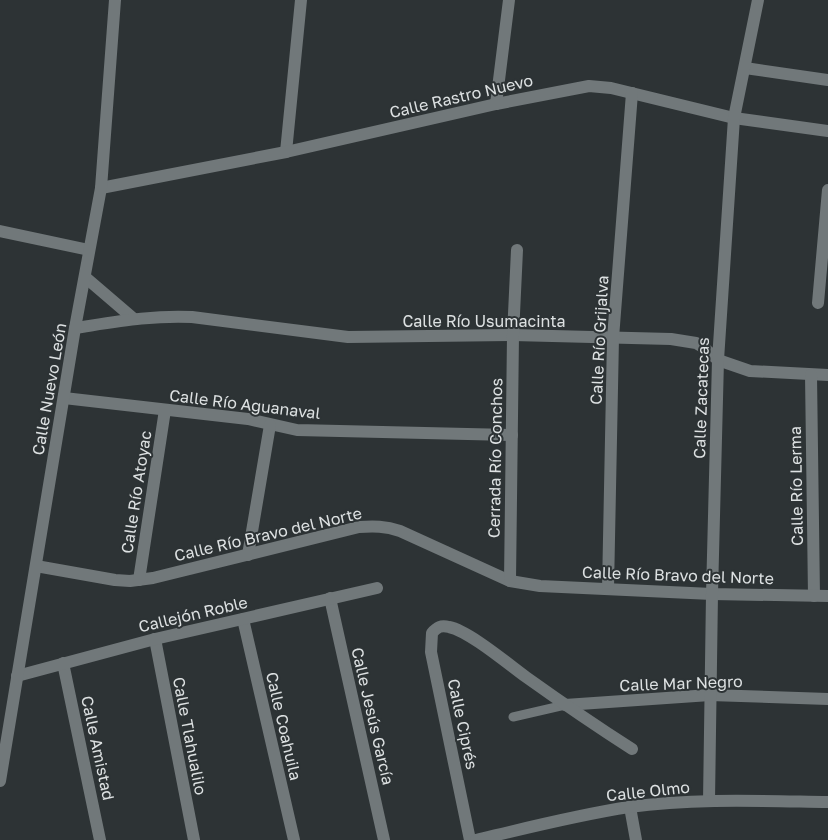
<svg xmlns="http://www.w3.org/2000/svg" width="828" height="840" viewBox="0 0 828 840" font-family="'Golos Text',sans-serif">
  <rect width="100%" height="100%" fill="#2d3335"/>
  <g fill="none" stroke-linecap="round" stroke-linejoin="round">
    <path stroke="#71787a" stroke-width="9" d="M513,717L565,705"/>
    <g stroke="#71787a" stroke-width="12">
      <path d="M745,68L828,80"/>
      <path d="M496,104L509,0"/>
      <path d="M286,152L301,0"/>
      <path d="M101,188L286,152L496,104L589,86L611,88L734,118L828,131"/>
      <path d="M0,231L89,250"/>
      <path d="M85,277L134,319"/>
      <path d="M818,303L828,190"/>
      <path d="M75,328C115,322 152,315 192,317L348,337L513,335L671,339L696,343L703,347L718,360L750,371L828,375"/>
      <path d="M811,375L814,596"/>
      <path d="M64,398L248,419L297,430L512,435"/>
      <path d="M248,555L270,425"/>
      <path d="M36,566L115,580L130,581L153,578L359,527C374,526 385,526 400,531L510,581L540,586L712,594L828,596"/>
      <path d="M139,580L165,410"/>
      <path d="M510,581L513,335L517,250"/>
      <path d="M608,589L613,338L632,93"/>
      <path d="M330,598L384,840"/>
      <path d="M243,619L294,840"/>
      <path d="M155,639L194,840"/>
      <path d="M63,663L100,840"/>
      <path d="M17,676L155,639L377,588"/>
      <path d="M565,705L710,695L828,699"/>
      <path d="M709,801L712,594L718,360L734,118L758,0"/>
      <path d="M630,807L636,840"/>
      <path d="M470,840L431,652L432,633C437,627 441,625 449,627C469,631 508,664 526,677C561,702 596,726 632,749"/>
      <path d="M476,840C526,828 577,815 629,807C695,798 762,801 828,802"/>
    </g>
    <path stroke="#71787a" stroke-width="12" d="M0,781L75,328L101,188L115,0"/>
  </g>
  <g text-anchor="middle" stroke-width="4" stroke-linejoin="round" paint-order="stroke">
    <g font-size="16" fill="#dde1e2" stroke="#2d3335">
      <text transform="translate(461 96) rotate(-13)" y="6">Calle Rastro Nuevo</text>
      <text x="484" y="327">Calle Río Usumacinta</text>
      <text transform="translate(599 340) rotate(-87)" y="6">Calle Río Grijalva</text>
      <text transform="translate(49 389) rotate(-80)" y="6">Calle Nuevo León</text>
      <text transform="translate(701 398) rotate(-88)" y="6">Calle Zacatecas</text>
      <text transform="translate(245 404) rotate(7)" y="6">Calle Río Aguanaval</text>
      <text transform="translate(495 458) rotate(-89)" y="6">Cerrada Río Conchos</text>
      <text transform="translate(796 486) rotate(-91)" y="6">Calle Río Lerma</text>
      <text transform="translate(136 492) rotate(-81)" y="6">Calle Río Atoyac</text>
      <text transform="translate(268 534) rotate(-13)" y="6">Calle Río Bravo del Norte</text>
      <text transform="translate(678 575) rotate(2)" y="6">Calle Río Bravo del Norte</text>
      <text transform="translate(193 614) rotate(-13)" y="6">Callejón Roble</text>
      <text transform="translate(681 683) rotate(-2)" y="6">Calle Mar Negro</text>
      <text transform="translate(373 716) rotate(77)" y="6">Calle Jesús García</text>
      <text transform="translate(463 724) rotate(78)" y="6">Calle Ciprés</text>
      <text transform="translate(284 726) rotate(77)" y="6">Calle Coahuila</text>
      <text transform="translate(190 736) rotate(79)" y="6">Calle Tlahualilo</text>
      <text transform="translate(98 748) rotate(78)" y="6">Calle Amistad</text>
      <text transform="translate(648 791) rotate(-6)" y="6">Calle Olmo</text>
    </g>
  </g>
</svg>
